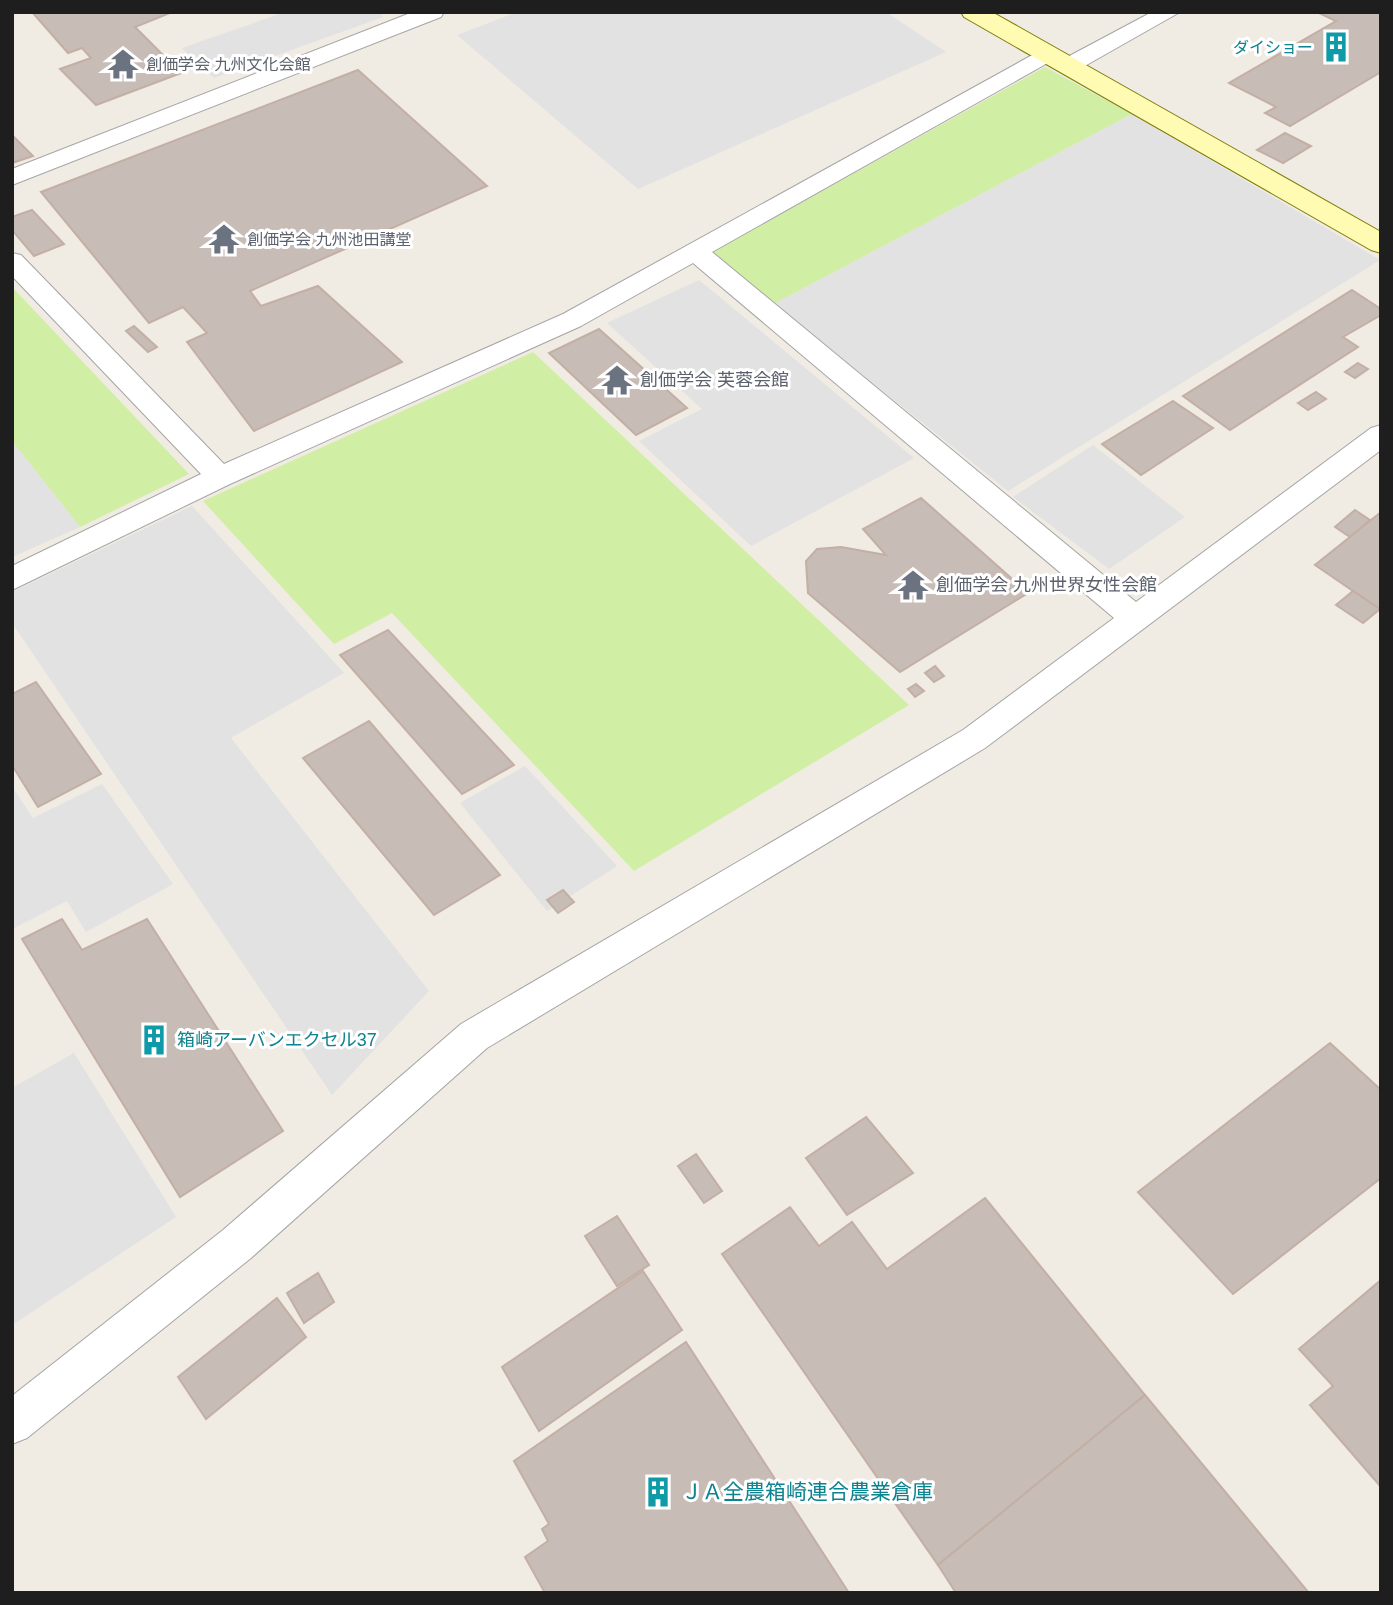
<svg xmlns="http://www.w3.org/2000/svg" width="1393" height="1605" viewBox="0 0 1393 1605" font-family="Helvetica,'Noto Sans JP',sans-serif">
  <rect width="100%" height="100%" fill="#f0ebe3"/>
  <g fill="#d0efa4">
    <path d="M1045,67L1132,114L774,304L713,252Z"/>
    <path d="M12,287L189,474L80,527L12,441Z"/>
    <path d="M533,352L909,705L634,871L392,613L334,644L203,501Z"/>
  </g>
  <g fill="#e2e2e2">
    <path d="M285,12H378L383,17L214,78L182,48Z"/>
    <path d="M517,12H886L946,52L638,189L457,35Z"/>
    <path d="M1132,114L1380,260L1008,491L774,304Z"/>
    <path d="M699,280L914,458L751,546L639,441L702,409L607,323Z"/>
    <path d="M12,441L80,527L12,557Z"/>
    <path d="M1093,445L1185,517L1109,569L1013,497Z"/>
    <path d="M192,506L344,673L231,738L429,991L332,1095L12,623V592Z"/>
    <path d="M525,766L617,866L547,911L460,803Z"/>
    <path d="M102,784L173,884L86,932L67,901L12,929V787L33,818Z"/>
    <path d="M74,1053L176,1217L12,1325V1088Z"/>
  </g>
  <g fill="#c8bcb6" stroke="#c3afa4" stroke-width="2">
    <path d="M32,12H172L135,27L181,73L96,105L60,69L91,58L82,48L68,53Z"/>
    <path d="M1317,12H1381V72L1290,126L1265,113L1276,107L1229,83L1336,21Z"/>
    <path d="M358,70L487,186L250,291L261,306L318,286L402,362L254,431L187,342L207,333L183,307L149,323L41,192Z"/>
    <path d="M1285,133L1311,146L1283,163L1257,150Z"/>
    <path d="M12,135L33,156L12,163Z"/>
    <path d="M32,210L64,244L34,256L12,230V217Z"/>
    <path d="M1352,290L1381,309V315L1343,337L1358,347L1230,430L1183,396Z"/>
    <path d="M134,326L157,347L148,352L126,331Z"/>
    <path d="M599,329L687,408L636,435L549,353Z"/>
    <path d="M1358,363L1368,369L1355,378L1345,372Z"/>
    <path d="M1316,392L1326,399L1308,410L1298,403Z"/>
    <path d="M1173,401L1213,428L1141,475L1102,444Z"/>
    <path d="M921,498L1028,593L900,672L808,593L806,561L817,549L841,547L886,555L863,529Z"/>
    <path d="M1355,510L1370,520L1350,537L1335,527Z"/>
    <path d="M1381,512V610L1315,565Z"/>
    <path d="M1353,591L1380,609L1363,623L1336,605Z"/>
    <path d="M388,630L514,765L462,794L340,655Z"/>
    <path d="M935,666L944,676L934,682L925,673Z"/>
    <path d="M36,682L101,774L38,807L12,765V694Z"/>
    <path d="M916,684L924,691L915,697L908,689Z"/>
    <path d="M369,721L500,875L434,915L303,758Z"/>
    <path d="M563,890L574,902L558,913L547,900Z"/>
    <path d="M62,919L82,950L147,919L283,1131L180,1197L22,939Z"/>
    <path d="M1330,1043L1381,1090V1178L1233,1294L1138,1192Z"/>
    <path d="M866,1117L913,1173L847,1215L806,1158Z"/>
    <path d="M696,1154L722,1191L704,1203L678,1166Z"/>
    <path d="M985,1198L1145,1395L938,1565L722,1254L790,1207L819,1246L852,1222L887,1269Z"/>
    <path d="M617,1216L649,1265L617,1286L585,1236Z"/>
    <path d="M643,1271L682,1330L539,1431L502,1367Z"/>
    <path d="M318,1273L334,1302L304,1323L287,1293Z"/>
    <path d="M1381,1280V1487L1310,1405L1333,1386L1299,1349Z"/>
    <path d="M277,1298L306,1337L206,1419L178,1377Z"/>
    <path d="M686,1342L849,1593H545L525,1557L548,1541L542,1529L549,1524L514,1461Z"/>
    <path d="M1145,1395L1309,1593H956L938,1565Z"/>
  </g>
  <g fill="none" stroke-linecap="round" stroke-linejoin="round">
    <g stroke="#a5a5a5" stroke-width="2">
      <g id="street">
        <path d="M413,12H444L441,17L12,185V169Z"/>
        <path d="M1152,12H1180L1076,71L1068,73L1057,66L1060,61Z"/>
        <path d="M1045,48L1053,50L1056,55L1053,60L712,252L1136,602L1371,428L1381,425V450L985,748L487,1048L251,1258L27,1438L12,1444V1396L223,1230L461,1024L963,730L1114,618L693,263L581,326L230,484L12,590V566L201,474L12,276V253L21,255L224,464L563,314Z"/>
      </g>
    </g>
    <g stroke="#797a00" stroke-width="2">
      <path id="secondary" d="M961,12H992L1381,232V253L1371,250L964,17Z"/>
    </g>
    <use href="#street" fill="#fff" fill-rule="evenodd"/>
    <use href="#secondary" fill="#fffbb2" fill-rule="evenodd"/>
  </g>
  <defs>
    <g id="building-bare" transform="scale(2.415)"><path d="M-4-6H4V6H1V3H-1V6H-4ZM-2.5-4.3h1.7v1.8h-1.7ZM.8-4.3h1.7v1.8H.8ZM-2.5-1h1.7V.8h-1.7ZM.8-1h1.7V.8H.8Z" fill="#0f9aa8" stroke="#fff" stroke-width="2.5" paint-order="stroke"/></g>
    <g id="temple-bare" transform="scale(2.415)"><path d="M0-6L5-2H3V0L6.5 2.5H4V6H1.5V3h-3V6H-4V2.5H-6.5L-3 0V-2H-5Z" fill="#6b7280" stroke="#fff" stroke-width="2.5" paint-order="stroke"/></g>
  </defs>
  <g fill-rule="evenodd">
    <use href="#building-bare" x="1336" y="47"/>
    <use href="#temple-bare" x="123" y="64"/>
    <use href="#temple-bare" x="224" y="239"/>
    <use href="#temple-bare" x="617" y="380"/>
    <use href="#temple-bare" x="913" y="585"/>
    <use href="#building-bare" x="154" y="1040"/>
    <use href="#building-bare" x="658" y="1492"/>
  </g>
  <g text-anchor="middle" stroke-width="6" stroke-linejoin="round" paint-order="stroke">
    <g font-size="16" fill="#0d838f" stroke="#fff" text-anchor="end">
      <text x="1313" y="53">ダイショー</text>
    </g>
    <g font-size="16" fill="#5b616d" stroke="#fff" text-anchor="start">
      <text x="146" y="70">創価学会 九州文化会館</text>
      <text x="247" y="245">創価学会 九州池田講堂</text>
    </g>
    <g font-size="18" fill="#5b616d" stroke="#fff" text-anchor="start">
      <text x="640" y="386">創価学会 芙蓉会館</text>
      <text x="936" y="591">創価学会 九州世界女性会館</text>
    </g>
    <g font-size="18" fill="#0d838f" stroke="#fff" text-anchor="start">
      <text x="177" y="1046">箱崎アーバンエクセル37</text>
    </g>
    <g font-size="21" fill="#0d838f" stroke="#fff" text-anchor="start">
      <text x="681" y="1499">ＪＡ全農箱崎連合農業倉庫</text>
    </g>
  </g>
  <rect width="1393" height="1605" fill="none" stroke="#1e1e1e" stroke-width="28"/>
</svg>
